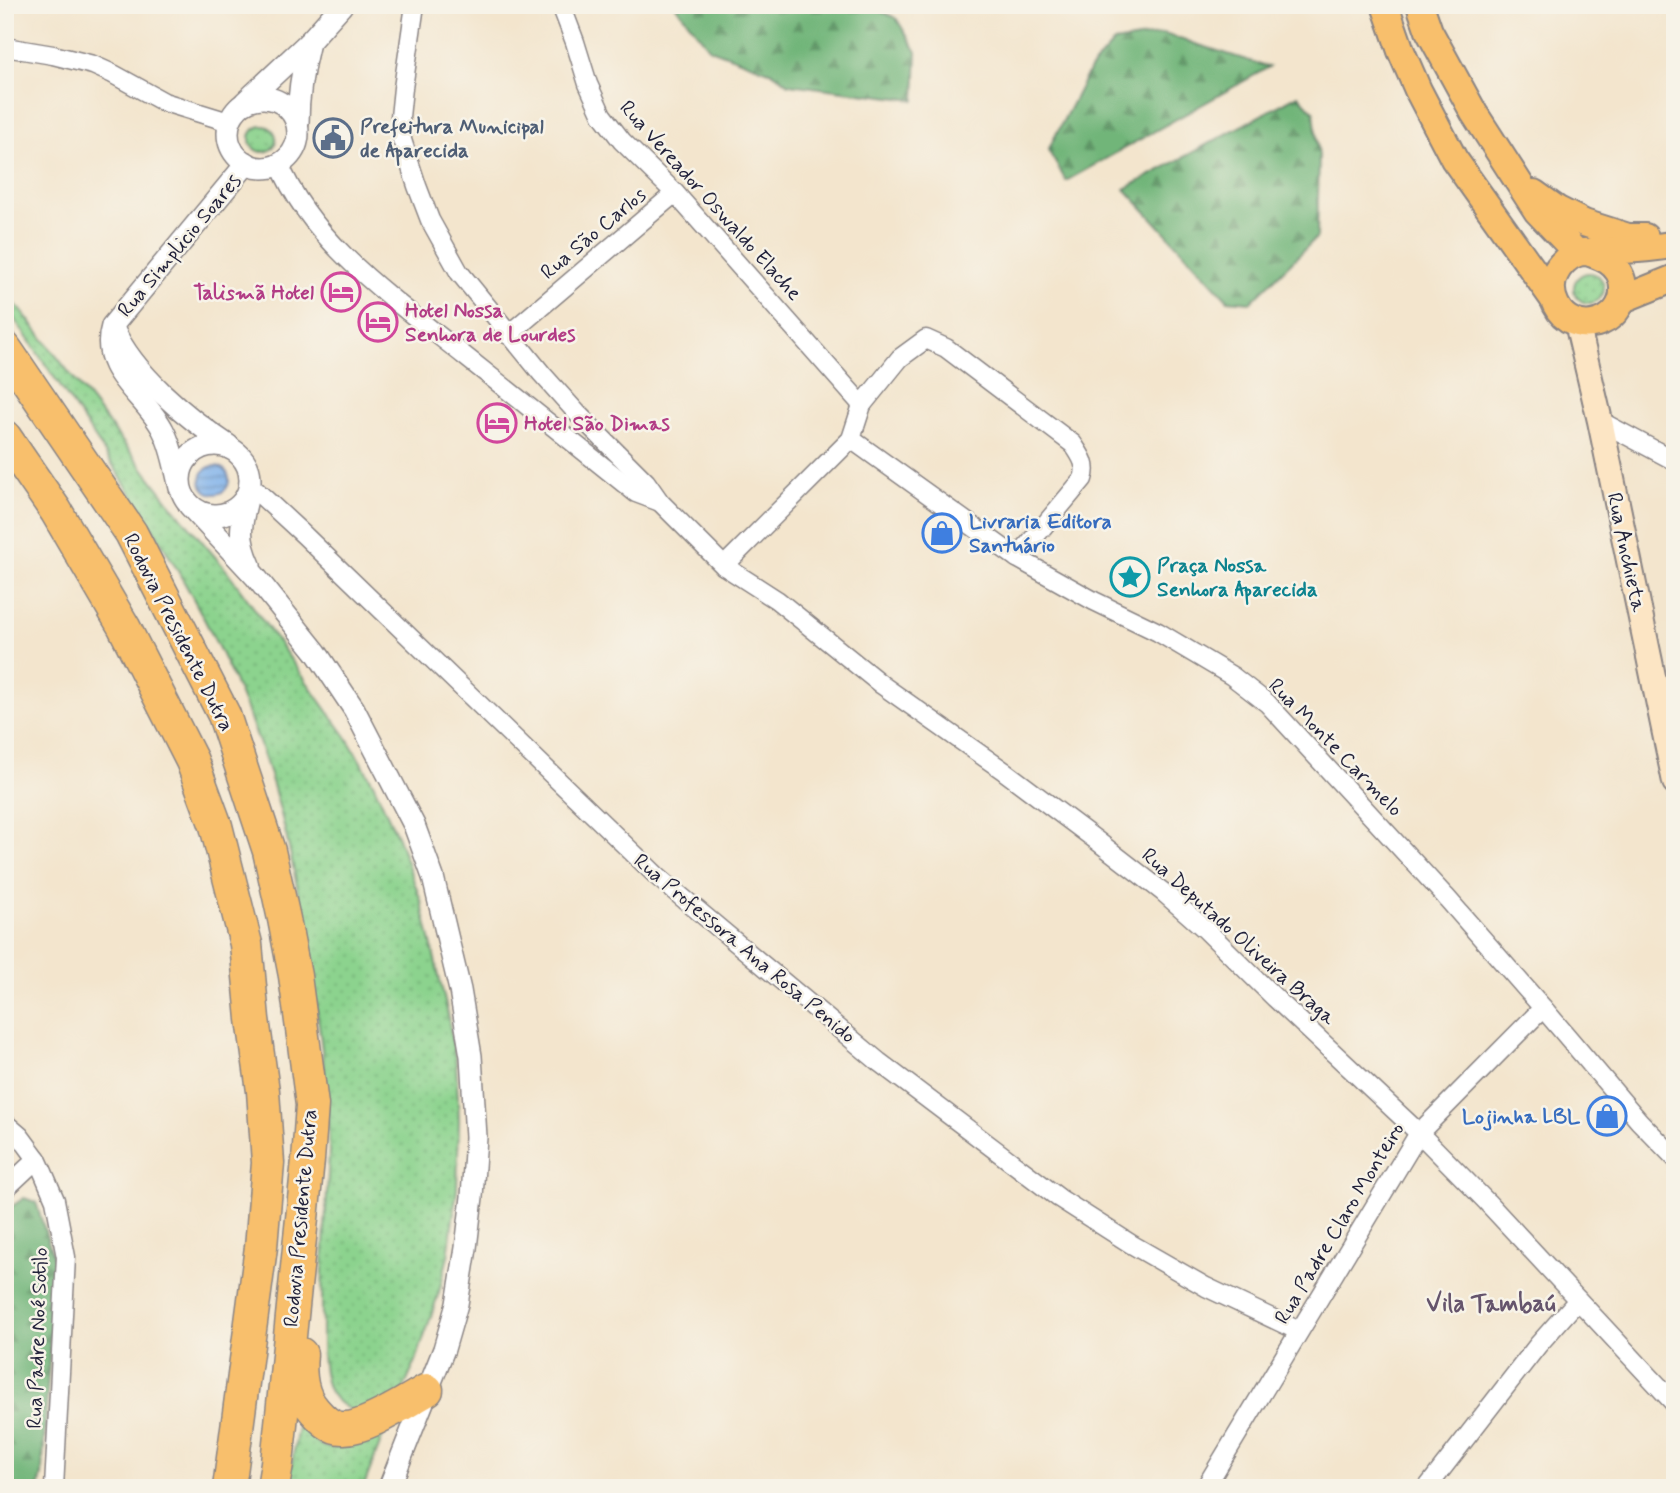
<svg xmlns="http://www.w3.org/2000/svg" width="1680" height="1493" viewBox="0 0 1680 1493" font-family="Mynerve,sans-serif">
  <defs>
    <pattern id="grass-dots" width="8" height="8" patternUnits="userSpaceOnUse" patternTransform="scale(1.75)"><rect width="8" height="8" fill="#8cd38e"/><path d="M2 2h.1M6 6h.1" fill="none" stroke="#78b57b" stroke-width="1.8" stroke-linecap="round"/></pattern>
    <pattern id="forest-firs" width="22" height="20" patternUnits="userSpaceOnUse" patternTransform="scale(1.75)"><rect width="22" height="20" fill="#71b579"/><path d="M5 1l3.5 6h-7zM16 11l3.5 6h-7z" fill="#5c9364"/></pattern>
    <pattern id="water-rules" width="6" height="5" patternUnits="userSpaceOnUse" patternTransform="scale(1.75)"><rect width="6" height="5" fill="#7eb1eb"/><path d="M0 2.5h6" fill="none" stroke="#6790c0"/></pattern>
  </defs>
  <rect width="100%" height="100%" fill="#f7f3e8"/>
  <filter id="ink" filterUnits="userSpaceOnUse"><feTurbulence type="fractalNoise" baseFrequency=".0143" numOctaves="2"/><feDisplacementMap in="SourceGraphic" scale="14" xChannelSelector="R" yChannelSelector="G"/><feConvolveMatrix kernelMatrix="1 2 1 2 8 2 1 2 1" color-interpolation-filters="sRGB"/></filter>
  <filter id="wash" filterUnits="userSpaceOnUse"><feTurbulence type="fractalNoise" baseFrequency=".00686" numOctaves="4" result="noise"/><feDisplacementMap in="SourceGraphic" scale="28" xChannelSelector="R" yChannelSelector="G"/><feGaussianBlur stdDeviation="1.57" result="paint"/><feColorMatrix in="noise" values="0 0 0 0 0 0 0 0 0 0 0 0 0 0 0 0 0 1.4 0 .05"/><feComposite in="paint" operator="in"/></filter>
  <g filter="url(#wash)">
    <rect width="100%" height="100%" fill="#f3e5cd"/>
    <g fill="url(#grass-dots)" stroke="#577a64" stroke-width="2">
      <circle cx="263" cy="139" r="13"/>
      <circle cx="1589" cy="288" r="15"/>
      <path d="M5,296L20,309L169,502L228,572L347,738L373,783L398,838L421,901L447,1010L456,1063L459,1121L457,1189L448,1256L439,1292L416,1361L400,1397L356,1413C344,1407 331,1399 327,1385C321,1366 322,1345 322,1325C321,1267 327,1209 329,1151C329,1137 328,1123 327,1109C325,1080 323,1053 319,1025C305,930 292,833 259,742C202,585 98,443 5,305Z"/>
      <path d="M299,1420C304,1427 309,1437 316,1442C333,1457 366,1440 384,1433L363,1488H288Z"/>
    </g>
    <g fill="url(#forest-firs)" stroke="#4a6c5a" stroke-width="2">
      <path d="M675,5H867L896,18L917,52L915,100L789,84L772,72L710,49Z"/>
      <path d="M1164,34L1269,67L1066,181L1048,150L1090,69L1114,42Z"/>
      <path d="M1298,95L1314,112L1319,157L1317,237L1251,302L1228,300L1125,189Z"/>
      <path d="M24,1198L36,1202L55,1263L42,1475L39,1488H5V1211Z"/>
    </g>
    <circle fill="url(#water-rules)" stroke="#506a93" stroke-width="2" cx="215" cy="480" r="14"/>
  </g>
  <g filter="url(#ink)">
    <g fill="none" stroke-linecap="round" stroke-linejoin="round">
      <g stroke="#8a8484" stroke-width="21">
        <g id="minor">
          <path d="M415,5L403,88L400,117L402,140L417,186L430,220L459,272L542,374L577,413L646,482L660,502L724,566L777,600L882,685L1004,771L1096,840L1163,892L1206,930L1275,998L1419,1133L1487,1202L1675,1404"/>
          <path d="M561,5L575,42L588,84L602,115L622,141L675,193L862,405"/>
          <path d="M5,47L53,55L93,65L113,74L164,102L229,122"/>
          <path d="M279,163C312,245 400,304 466,357C523,402 580,448 636,493L660,502"/>
          <path d="M508,335L675,193"/>
          <path d="M1600,421L1675,461"/>
          <path d="M851,439L1017,558L1094,601L1158,632L1232,676L1267,703L1445,896L1543,1008L1639,1121L1675,1158"/>
          <path d="M251,486L304,535L659,878L879,1062L1059,1198L1131,1244L1206,1287L1299,1331"/>
          <path d="M724,566L851,439L862,405L900,358L926,339L946,348L1073,444C1081,456 1088,465 1083,479L1017,558"/>
          <path d="M5,1123L20,1136L37,1159L43,1172L55,1200L66,1257L54,1488"/>
          <path d="M5,1189L37,1159"/>
          <path d="M1205,1488L1419,1133L1543,1008"/>
          <path d="M1427,1488L1538,1345L1578,1300"/>
        </g>
      </g>
      <g stroke="#8a8484" stroke-width="24">
        <g id="tertiary">
          <circle cx="263" cy="133" r="35"/>
          <path d="M245,102L309,42L342,5"/>
          <path d="M298,123C298,95 302,70 309,42"/>
          <path d="M113,328C133,374 187,418 229,446"/>
          <circle cx="215" cy="480" r="35"/>
          <path d="M180,488C175,468 172,447 163,430C145,394 98,372 112,326L247,163"/>
          <path d="M248,495C241,524 237,537 250,565"/>
          <path d="M189,505L255,576L316,652L354,709L414,825L433,877L460,990L471,1056L476,1137L472,1197L466,1248L457,1304L444,1349L389,1488"/>
        </g>
      </g>
      <g stroke="#8a8484" stroke-width="28">
        <path id="secondary" d="M1577,323L1600,421L1675,782"/>
      </g>
      <g stroke="#8a8484" stroke-width="30">
        <g id="primary">
          <path d="M1385,5L1401,51L1418,90L1454,159L1552,297"/>
          <path d="M1420,5L1429,31L1474,113L1537,211L1577,253"/>
          <path d="M1534,193L1558,210L1584,223L1628,237H1645"/>
          <path d="M1588,252C1595,255 1602,257 1608,261C1617,267 1623,277 1623,288C1625,325 1573,339 1556,305C1551,295 1550,285 1555,274C1559,265 1568,256 1578,253C1586,251 1596,252 1605,251C1628,250 1652,249 1675,244"/>
          <path d="M1623,299L1675,278"/>
        </g>
      </g>
      <g stroke="#8a8484" stroke-width="35">
        <g id="motorway">
          <path d="M5,348L131,533L224,715L269,851L284,919L295,976L312,1105L308,1160L277,1463L273,1488"/>
          <path d="M5,437L56,511L124,627L192,761L216,826L246,944L253,1019L263,1091L268,1163L261,1247L229,1488"/>
          <path d="M301,1354C299,1374 301,1396 315,1411C322,1419 331,1428 342,1428C364,1430 407,1401 427,1390"/>
        </g>
      </g>
      <use href="#minor" stroke="#fff" stroke-width="18"/>
      <use href="#tertiary" stroke="#fff" stroke-width="21"/>
      <use href="#secondary" stroke="#fce5c4" stroke-width="24"/>
      <use href="#primary" stroke="#f8bf6c" stroke-width="26"/>
      <use href="#motorway" stroke="#f8bf6c" stroke-width="32"/>
    </g>
  </g>
  <defs>
    <g id="civic-ring" transform="scale(2.0125)"><circle r="9.5" fill="#f7f3e8" stroke="#5c6f8a" stroke-width="1.5"/><path d="M-.6-6.5H3V-4.5H.6V-3L4-1V1h2V6H-6V1h2V-1L-.6-3ZM-1.2 2.5V6h2.4V2.5Z" fill="#5c6f8a"/></g>
    <g id="hotel-ring" transform="scale(2.0125)"><circle r="9.5" fill="#f7f3e8" stroke="#d1479c" stroke-width="1.5"/><path d="M-6-4.5h1.5V1H6V5H4.5V3h-9V5H-6ZM-4 0a1.8 1.8 0 1 1 3.6 0ZM.5 0V-2.5h3Q6-2.5 6 0Z" fill="#d1479c"/></g>
    <g id="shop-ring" transform="scale(2.0125)"><circle r="9.5" fill="#f7f3e8" stroke="#3f7fe0" stroke-width="1.5"/><path d="M-5-2.5h2.3a2.7 3.5 0 0 1 5.4 0H5L5.5 6h-11ZM-1.5-2.5h3a1.5 2.3 0 0 0-3 0Z" fill="#3f7fe0"/></g>
    <g id="sight-ring" transform="scale(2.0125)"><circle r="9.5" fill="#f7f3e8" stroke="#0f9aa8" stroke-width="1.5"/><path d="M0-6L1.8-2.2L6-1.7L2.9 1.2L3.7 5.4L0 3.3L-3.7 5.4L-2.9 1.2L-6-1.7L-1.8-2.2Z" fill="#0f9aa8"/></g>
  </defs>
  <g fill-rule="evenodd">
    <use href="#civic-ring" x="333" y="138"/>
    <use href="#hotel-ring" x="341" y="292"/>
    <use href="#hotel-ring" x="378" y="322"/>
    <use href="#hotel-ring" x="497" y="423"/>
    <use href="#shop-ring" x="942" y="533"/>
    <use href="#sight-ring" x="1130" y="577"/>
    <use href="#shop-ring" x="1607" y="1116"/>
  </g>
  <g text-anchor="middle" stroke-width="5" stroke-linejoin="round" paint-order="stroke">
    <g font-size="21" font-weight="bold" fill="#4e5e75" stroke="#f7f3e8" text-anchor="start">
      <text x="360" y="133">Prefeitura Municipal<tspan x="360" dy="24">de Aparecida</tspan></text>
    </g>
    <g font-size="21" fill="#22223b" stroke="#f7f3e8">
      <text transform="translate(711 200) rotate(48)" y="7">Rua Vereador Oswaldo Elache</text>
      <text transform="translate(593 233) rotate(-40)" y="7">Rua São Carlos</text>
      <text transform="translate(179 245) rotate(-50)" y="7">Rua Simplicio Soares</text>
      <text transform="translate(1627 552) rotate(78)" y="7">Rua Anchieta</text>
      <text transform="translate(179 632) rotate(63)" y="7">Rodovia Presidente Dutra</text>
      <text transform="translate(1336 747) rotate(46)" y="7">Rua Monte Carmelo</text>
      <text transform="translate(1239 936) rotate(42)" y="7">Rua Deputado Oliveira Braga</text>
      <text transform="translate(745 948) rotate(40)" y="7">Rua Professora Ana Rosa Penido</text>
      <text transform="translate(300 1218) rotate(-85)" y="7">Rodovia Presidente Dutra</text>
      <text transform="translate(1339 1223) rotate(-59)" y="7">Rua Padre Claro Monteiro</text>
      <text transform="translate(37 1338) rotate(-88)" y="7">Rua Padre Noé Sotilo</text>
    </g>
    <g font-size="21" font-weight="bold" fill="#b23c85" stroke="#f7f3e8" text-anchor="start">
      <text x="314" y="299" text-anchor="end">Talismã Hotel</text>
      <text x="405" y="317">Hotel Nossa<tspan x="405" dy="24">Senhora de Lourdes</tspan></text>
      <text x="524" y="430">Hotel São Dimas</text>
    </g>
    <g font-size="21" font-weight="bold" fill="#366cbe" stroke="#f7f3e8" text-anchor="start">
      <text x="969" y="528">Livraria Editora<tspan x="969" dy="24">Santuário</tspan></text>
      <text x="1580" y="1123" text-anchor="end">Lojinha LBL</text>
    </g>
    <g font-size="21" font-weight="bold" fill="#0d838f" stroke="#f7f3e8" text-anchor="start">
      <text x="1157" y="572">Praça Nossa<tspan x="1157" dy="24">Senhora Aparecida</tspan></text>
    </g>
    <g font-size="24" font-weight="bold" fill="#65546c" stroke="#f7f3e8">
      <text x="1491" y="1311">Vila Tambaú</text>
    </g>
  </g>
  <rect width="1680" height="1493" fill="none" stroke="#f7f3e8" stroke-width="28"/>
</svg>
